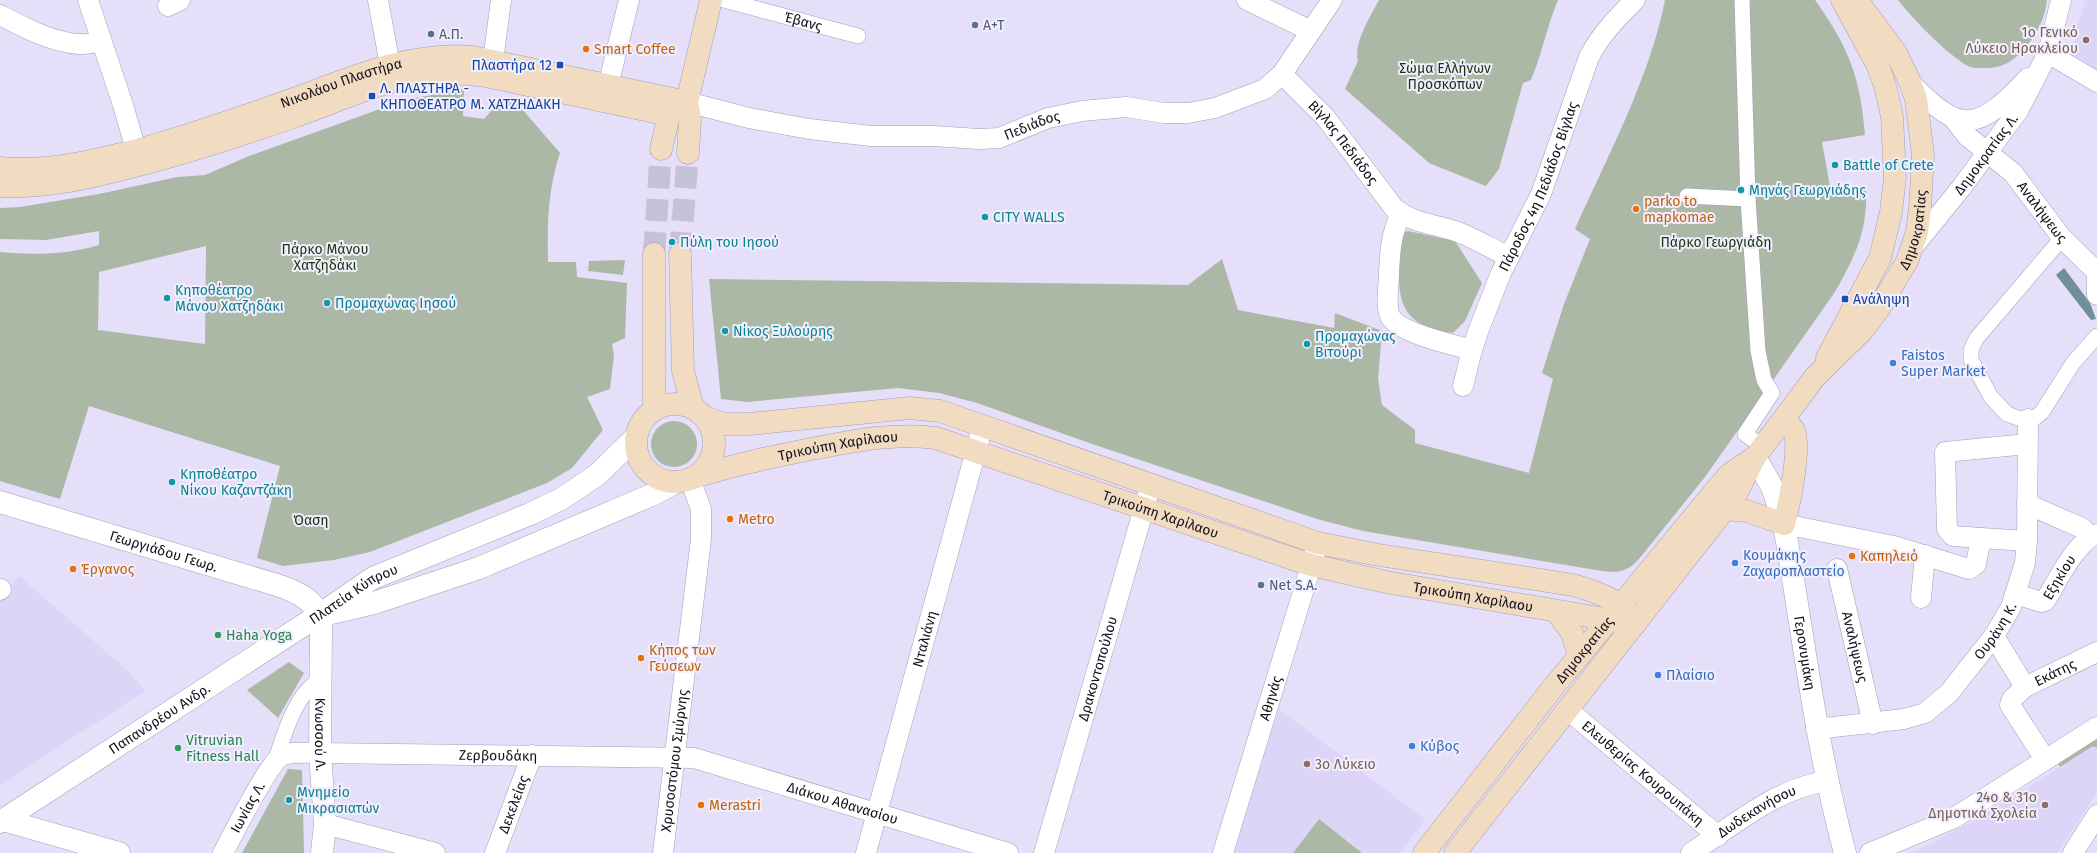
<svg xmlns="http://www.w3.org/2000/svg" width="2097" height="853" viewBox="0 0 2097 853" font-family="'Fira Sans',sans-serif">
  <rect width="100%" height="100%" fill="#e5dffa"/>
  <g fill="#dcd5f7">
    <path d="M2086,0H2097V69L2073,54L2077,26Z"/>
    <path d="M19,576L127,670L145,691L0,785V598Z"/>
    <path d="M1279,709L1426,820L1399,853H1233Z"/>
    <path d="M2093,746L2097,748V792L2058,853H1912L1981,817Z"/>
  </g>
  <g fill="#acb8a6" fill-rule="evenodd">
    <path d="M1379,0H1558C1547,26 1542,54 1531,80L1523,83L1499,169L1486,186L1429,163L1345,89L1358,61C1353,44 1371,15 1379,0Z"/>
    <path d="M1665,0H1815C1849,48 1860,76 1865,135L1822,142L1830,187L1866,186C1868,231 1856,254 1835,292L1705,477L1639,559C1625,574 1616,573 1596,570L1363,531L1317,519L1095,445L977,403L939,393L898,388L747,402L721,399L709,279L1188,285L1222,259L1238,310L1334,328L1335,313L1382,331L1378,379L1382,405L1415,430V443L1529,473L1553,379L1542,373L1564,304L1590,239L1575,229C1608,155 1649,80 1665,0Z"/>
    <path d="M1898,0H2047C2044,21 2037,35 2022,51C2010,64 1999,69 1982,68C1978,68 1973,68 1970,67C1948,56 1913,19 1898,0Z"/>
    <path d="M464,89L463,116L484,119L499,102H516L560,153C548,189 547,224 548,262H576L577,277L627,283L625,338L612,344L614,355L610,389L587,397L603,430L572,468L547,483L370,552L334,560L283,566L257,558L280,466L89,406L60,499L0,481V252C33,255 67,255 99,245V231L46,240L0,239V208L20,207L99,194L177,177L205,175L249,156L405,100ZM206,246L205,344L98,330L99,272Z"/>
    <path d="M1408,231L1455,241L1482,283L1465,321L1453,333C1388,325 1399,286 1401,235L1404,232Z"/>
    <path d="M625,260L623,275L588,271L589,261Z"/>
    <circle cx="674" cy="444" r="23"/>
    <path d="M289,662L304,673L278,718L247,690Z"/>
    <path d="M2097,734V748L2093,746L2060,767L2056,760Z"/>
    <path d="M288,769L302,770L304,853H242Z"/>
    <path d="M1319,819L1362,853H1293Z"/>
  </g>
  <path fill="#6f909a" d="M2064,268L2090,303L2096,319L2091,320L2056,275Z"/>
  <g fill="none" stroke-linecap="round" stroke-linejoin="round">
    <g stroke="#c6c0d9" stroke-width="22" stroke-dasharray="22 11" stroke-linecap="butt">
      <path d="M654,254L661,149"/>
      <path d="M680,254L688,153"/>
    </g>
    <g stroke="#a49eb8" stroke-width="16">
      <g id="pedestrian">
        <path id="s1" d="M724,0L858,36"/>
        <path d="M1742,0L1748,199L1758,351L1764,380L1772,393L1745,434L1763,447"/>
        <path d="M1687,196L1748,199"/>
        <path d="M2062,238L1976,339L1971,350V360L1991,397L2007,414L2018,418L2028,419L2036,417L2042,412L2073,363L2097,336"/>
        <path d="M275,762C282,740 297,689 320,681"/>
      </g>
    </g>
    <g stroke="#a49eb8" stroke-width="21">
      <g id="minor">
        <path d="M88,0L123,105L136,150"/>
        <path d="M378,0L390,65"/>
        <path d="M1247,0L1311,31"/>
        <path d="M168,6L180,0"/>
        <path d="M0,15C23,27 53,43 79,44C86,45 93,43 100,41"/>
        <path d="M2048,53L2097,82"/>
        <path d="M493,61L501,0"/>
        <path id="s2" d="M1282,74L1326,118L1394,208C1413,224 1436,224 1458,232C1476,239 1492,249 1509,257"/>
        <path d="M1910,82C1962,137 1979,130 2028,78"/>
        <path d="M608,86L629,0"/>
        <path id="s3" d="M687,102L749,118L809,129L871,136H933L979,139L999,138L1048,118L1082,111L1126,107L1164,113H1188L1215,108L1265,89L1282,74L1332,0"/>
        <path id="s4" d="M1954,119L1967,136L2013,173L2062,238L2097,272"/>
        <path d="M1401,214C1391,233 1390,252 1389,273C1389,286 1385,304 1390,316C1398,333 1454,345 1472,350"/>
        <path id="s5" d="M1913,247L1961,188L2018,111L2048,53L2061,0"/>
        <path d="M2097,276V295"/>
        <path id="s6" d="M1463,386L1472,350L1479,329L1501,273L1541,194L1589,57C1601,34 1617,18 1635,0"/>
        <path d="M2027,504L2082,528L2090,537"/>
        <path d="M1784,524L1894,546L1969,569L1976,564L1981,538L2027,541"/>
        <path d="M1981,538L1953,536L1947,529L1945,452L2027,444"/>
        <path id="s7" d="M1837,569L1873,724"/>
        <path d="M0,590L1,589"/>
        <path id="s8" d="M2016,594L2041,602L2045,601C2057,582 2076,541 2097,534"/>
        <path d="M1921,598L1925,555"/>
        <path id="s9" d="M1994,636L2025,687L2097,652"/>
        <path d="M2025,687L2012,699L2010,705L2045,759"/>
        <path id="s10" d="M1568,710L1718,836"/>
        <path id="s11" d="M1816,729L1904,719L1925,713L1949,693L1994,636L2011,607L2025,563L2027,541L2028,419"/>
        <path d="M325,824L435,853"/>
        <path id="s12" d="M223,853C232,836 269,763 281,756C291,751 309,753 320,753L694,758L1008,853"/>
        <path id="s13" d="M495,853L532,755"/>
        <path id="s14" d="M663,853L701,539V509L690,479"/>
        <path id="s15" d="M866,853L983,425"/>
        <path id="s16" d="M1044,853L1151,484"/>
        <path id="s17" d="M1223,853L1318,543"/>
        <path id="s18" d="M1691,853C1733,826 1775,789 1826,781"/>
        <path d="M1870,853L1954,818L2097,727"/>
        <path d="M2073,853L2097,815"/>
      </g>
    </g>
    <g stroke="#a49eb8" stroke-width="23">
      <g id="tertiary">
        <path id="s19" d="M1755,457L1772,487L1783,519C1803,631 1815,743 1845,853"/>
        <path id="s20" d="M0,502L277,585C296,591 318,601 321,623L320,753L325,824L322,853"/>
        <path d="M327,614L374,603L479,568L654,494L676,482"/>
        <path d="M3,820L119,853"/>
        <path id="s21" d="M0,822L319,615L373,578L530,514L561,499L597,475L636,437"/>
      </g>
    </g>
    <g stroke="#a49eb8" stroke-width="23">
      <g id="secondary">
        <path d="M661,149L669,115L681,105"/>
        <path d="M688,153L690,119L687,102L711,0"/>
        <path id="s22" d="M0,168C51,173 103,159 152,146C204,131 255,113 307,94C361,74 414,52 473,57L687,102"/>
        <path d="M0,186C41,188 79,180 119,170C178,156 236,137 293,117C339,101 384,79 432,74C450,72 468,74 486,76L669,115"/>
        <path d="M680,254L683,371L693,408"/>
        <path d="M1827,358L1880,258L1891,212L1895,178L1892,116L1885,86L1878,66L1842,0"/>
        <circle cx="675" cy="443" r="39"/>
        <path d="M654,410V254"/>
        <path d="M704,417L724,424H750L910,408L940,411L1318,543L1379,555L1573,585C1598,592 1622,600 1635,624"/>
        <path id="s23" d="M690,479C728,466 767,458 806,450C850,442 892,432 936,438L1311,565L1386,582L1635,624"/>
        <path d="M1725,509L1747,511L1784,524C1789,505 1801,449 1794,431C1792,426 1788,423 1784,420"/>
        <path d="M1556,611L1572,633L1579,656"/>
        <path id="s24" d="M1424,853L1551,690L1720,485L1730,474L1755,457"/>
        <path id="s25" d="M1455,853L1735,496L1755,457L1815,377L1862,331L1878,310L1907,261L1917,232L1920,208L1923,155L1916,99L1910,82L1896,53L1857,0"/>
      </g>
    </g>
    <use href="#pedestrian" stroke="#fff" stroke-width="15"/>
    <use href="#minor" stroke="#fff" stroke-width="20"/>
    <use href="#tertiary" stroke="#fff" stroke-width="22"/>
    <use href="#secondary" stroke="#f1dcc2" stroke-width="22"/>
  </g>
  <g fill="#5c6f8a" stroke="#f1eefe" stroke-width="1.5">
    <circle cx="975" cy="25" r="4"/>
    <circle cx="431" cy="34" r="4"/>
    <circle cx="1261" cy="585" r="4"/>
  </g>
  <g fill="#8d6e63" stroke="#f1eefe" stroke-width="1.5">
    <circle cx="2086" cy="40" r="4"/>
    <circle cx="1307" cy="764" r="4"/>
    <circle cx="2045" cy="805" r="4"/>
  </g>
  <g fill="#e8710a" stroke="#f1eefe" stroke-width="1.5">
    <circle cx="586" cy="49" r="4"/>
    <circle cx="1636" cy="209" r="4"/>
    <circle cx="730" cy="519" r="4"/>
    <circle cx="1852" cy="556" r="4"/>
    <circle cx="73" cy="569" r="4"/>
    <circle cx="641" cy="658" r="4"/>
    <circle cx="701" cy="805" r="4"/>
  </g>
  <g fill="#1a4fb4" stroke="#f1eefe" stroke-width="1.5">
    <rect x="556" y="61" width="8" height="8" rx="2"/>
    <rect x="368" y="92" width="8" height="8" rx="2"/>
    <rect x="1841" y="295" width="8" height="8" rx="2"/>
  </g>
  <g fill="#0f9aa8" stroke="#f1eefe" stroke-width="1.5">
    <circle cx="1835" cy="165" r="4"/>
    <circle cx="1741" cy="190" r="4"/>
    <circle cx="985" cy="217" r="4"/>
    <circle cx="672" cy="242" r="4"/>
    <circle cx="167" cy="298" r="4"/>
    <circle cx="327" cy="303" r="4"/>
    <circle cx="725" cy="331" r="4"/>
    <circle cx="1307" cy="344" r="4"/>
    <circle cx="172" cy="482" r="4"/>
    <circle cx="289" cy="800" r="4"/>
  </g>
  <g fill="#3f7fe0" stroke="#f1eefe" stroke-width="1.5">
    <circle cx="1893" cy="363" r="4"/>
    <circle cx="1735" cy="563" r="4"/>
    <circle cx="1658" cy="675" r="4"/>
    <circle cx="1412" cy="746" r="4"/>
  </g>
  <g fill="#2e9e5b" stroke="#f1eefe" stroke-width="1.5">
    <circle cx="218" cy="635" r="4"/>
    <circle cx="178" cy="748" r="4"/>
  </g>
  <g text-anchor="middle" stroke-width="4" stroke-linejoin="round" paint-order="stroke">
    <g font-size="14" fill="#14111b" stroke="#f1eefe">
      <text dy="5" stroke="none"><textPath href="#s1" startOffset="82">Έβανς</textPath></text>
      <text dy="5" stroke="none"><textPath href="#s22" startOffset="354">Νικολάου Πλαστήρα</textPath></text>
      <text dy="5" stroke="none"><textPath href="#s3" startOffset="351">Πεδιάδος</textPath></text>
      <text dy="5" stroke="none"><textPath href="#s2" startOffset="92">Βίγλας Πεδιάδος</textPath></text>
      <text dy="5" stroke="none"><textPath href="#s5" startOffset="118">Δημοκρατίας Λ.</textPath></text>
      <text dy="5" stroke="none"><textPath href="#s6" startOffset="214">Πάροδος 4η Πεδιάδος Βίγλας</textPath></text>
      <text dy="5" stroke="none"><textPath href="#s4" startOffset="129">Αναλήψεως</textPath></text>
      <text dy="5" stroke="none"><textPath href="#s25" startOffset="779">Δημοκρατίας</textPath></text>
      <text dy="5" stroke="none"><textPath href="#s23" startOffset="152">Τρικούπη Χαρίλαου</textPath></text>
      <text dy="5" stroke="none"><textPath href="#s23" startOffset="488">Τρικούπη Χαρίλαου</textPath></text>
      <text dy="5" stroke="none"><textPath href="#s20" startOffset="171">Γεωργιάδου Γεωρ.</textPath></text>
      <text dy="5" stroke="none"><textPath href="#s8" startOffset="58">Εξηκίου</textPath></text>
      <text dy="5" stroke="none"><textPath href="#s21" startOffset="421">Πλατεία Κύπρου</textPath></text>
      <text dy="5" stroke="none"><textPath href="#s23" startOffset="812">Τρικούπη Χαρίλαου</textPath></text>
      <text dy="5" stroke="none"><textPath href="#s11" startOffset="219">Ουράνη Κ.</textPath></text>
      <text dy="5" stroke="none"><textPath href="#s15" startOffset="222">Νταλιάνη</textPath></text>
      <text dy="5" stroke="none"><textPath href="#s7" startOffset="80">Αναλήψεως</textPath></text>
      <text dy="5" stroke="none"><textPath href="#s24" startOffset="259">Δημοκρατίας</textPath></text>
      <text dy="5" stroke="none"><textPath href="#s19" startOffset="204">Γερονυμάκη</textPath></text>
      <text dy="5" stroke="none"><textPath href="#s16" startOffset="192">Δρακοντοπούλου</textPath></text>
      <text dy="5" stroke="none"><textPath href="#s9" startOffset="93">Εκάτης</textPath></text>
      <text dy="5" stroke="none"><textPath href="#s17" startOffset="162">Αθηνάς</textPath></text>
      <text dy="5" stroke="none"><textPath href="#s21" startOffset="190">Παπανδρέου Ανδρ.</textPath></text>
      <text dy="5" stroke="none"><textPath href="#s20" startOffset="462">Κνωσσού Λ.</textPath></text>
      <text dy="5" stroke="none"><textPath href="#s12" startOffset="331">Ζερβουδάκη</textPath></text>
      <text dy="5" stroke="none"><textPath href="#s14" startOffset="93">Χρυσοστόμου Σμύρνης</textPath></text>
      <text dy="5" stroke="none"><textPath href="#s10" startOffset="98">Ελευθερίας Κουρουπάκη</textPath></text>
      <text dy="5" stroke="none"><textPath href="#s12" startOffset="682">Διάκου Αθανασίου</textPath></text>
      <text dy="5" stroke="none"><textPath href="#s13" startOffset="52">Δεκελείας</textPath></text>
      <text dy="5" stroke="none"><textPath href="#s12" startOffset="52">Ιωνίας Λ.</textPath></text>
      <text dy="5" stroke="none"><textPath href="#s18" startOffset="78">Δωδεκανήσου</textPath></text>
    </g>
    <g font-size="14" fill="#4e5e75" stroke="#f1eefe" text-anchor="start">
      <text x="983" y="30">A+T</text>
      <text x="439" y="39">Α.Π.</text>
      <text x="1269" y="590">Net S.A.</text>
    </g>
    <g font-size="14" fill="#785e54" stroke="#f1eefe" text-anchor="end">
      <text x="2078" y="37">1ο Γενικό<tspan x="2078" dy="16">Λύκειο Ηρακλείου</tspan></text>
      <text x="1315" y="769" text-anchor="start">3ο Λύκειο</text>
      <text x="2037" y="802">24ο &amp; 31ο<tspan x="2037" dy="16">Δημοτικά Σχολεία</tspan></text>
    </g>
    <g font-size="14" fill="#c56008" stroke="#f1eefe" text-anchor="start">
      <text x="594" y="54">Smart Coffee</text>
      <text x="1644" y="206">parko to<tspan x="1644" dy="16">mapkomae</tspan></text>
      <text x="738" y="524">Metro</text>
      <text x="1860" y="561">Καπηλειό</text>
      <text x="81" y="574">Έργανος</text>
      <text x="649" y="655">Κήπος των<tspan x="649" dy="16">Γεύσεων</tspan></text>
      <text x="709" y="810">Merastri</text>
    </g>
    <g font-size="14" fill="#164399" stroke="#f1eefe" text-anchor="start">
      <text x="552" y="70" text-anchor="end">Πλαστήρα 12</text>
      <text x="380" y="93">Λ. ΠΛΑΣΤΗΡΑ -<tspan x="380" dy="16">ΚΗΠΟΘΕΑΤΡΟ Μ. ΧΑΤΖΗΔΑΚΗ</tspan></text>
      <text x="1853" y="304">Ανάληψη</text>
    </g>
    <g font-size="14" fill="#1b330b" stroke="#f1eefe">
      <text x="1445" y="73">Σώμα Ελλήνων<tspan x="1445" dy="16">Προσκόπων</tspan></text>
      <text x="1716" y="247">Πάρκο Γεωργιάδη</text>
      <text x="325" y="254">Πάρκο Μάνου<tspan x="325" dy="16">Χατζηδάκι</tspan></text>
      <text x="311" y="525">Όαση</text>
    </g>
    <g font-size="14" fill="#0d838f" stroke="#f1eefe" text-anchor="start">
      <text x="1843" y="170">Battle of Crete</text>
      <text x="1749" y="195">Μηνάς Γεωργιάδης</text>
      <text x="993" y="222">CITY WALLS</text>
      <text x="680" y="247">Πύλη του Ιησού</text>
      <text x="175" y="295">Κηποθέατρο<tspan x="175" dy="16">Μάνου Χατζηδάκι</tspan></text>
      <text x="335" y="308">Προμαχώνας Ιησού</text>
      <text x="733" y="336">Νίκος Ξυλούρης</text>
      <text x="1315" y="341">Προμαχώνας<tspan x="1315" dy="16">Βιτούρι</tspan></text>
      <text x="180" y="479">Κηποθέατρο<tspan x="180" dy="16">Νίκου Καζαντζάκη</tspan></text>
      <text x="297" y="797">Μνημείο<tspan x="297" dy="16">Μικρασιατών</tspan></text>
    </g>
    <g font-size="14" fill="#366cbe" stroke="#f1eefe" text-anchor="start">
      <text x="1901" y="360">Faistos<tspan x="1901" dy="16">Super Market</tspan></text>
      <text x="1743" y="560">Κουμάκης<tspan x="1743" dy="16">Ζαχαροπλαστείο</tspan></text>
      <text x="1666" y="680">Πλαίσιο</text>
      <text x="1420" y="751">Κύβος</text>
    </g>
    <g font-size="14" fill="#27864d" stroke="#f1eefe" text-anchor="start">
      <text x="226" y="640">Haha Yoga</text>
      <text x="186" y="745">Vitruvian<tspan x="186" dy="16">Fitness Hall</tspan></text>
    </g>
  </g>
</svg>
